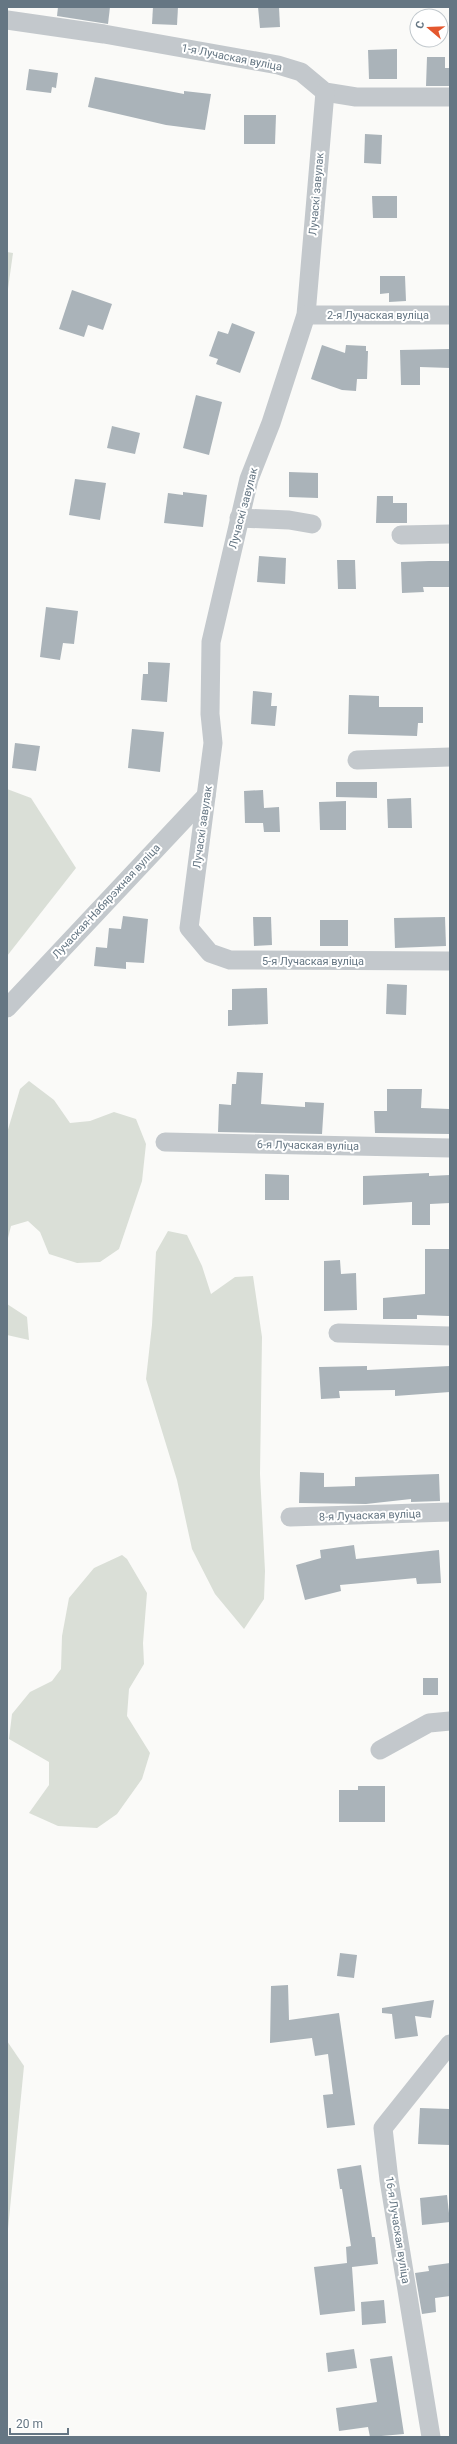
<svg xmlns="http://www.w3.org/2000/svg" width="457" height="2444" viewBox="0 0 457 2444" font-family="Roboto,sans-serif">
  <rect width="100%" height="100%" fill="#fafaf8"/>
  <g fill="#dadfd7">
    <path d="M7,252L13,253L7,296Z"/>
    <path d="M7,789L31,798L76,868L7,956Z"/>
    <path d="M29,1081L54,1100L70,1123L90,1121L114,1112L136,1119L146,1144L142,1181L119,1249L100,1262L77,1263L49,1254L40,1232L28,1221L11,1226L7,1242V1133L20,1089Z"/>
    <path d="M168,1231L187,1235L202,1266L211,1294L235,1277L253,1276L262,1337L260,1474L265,1571L264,1599L244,1629L215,1594L192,1549L177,1480L146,1379L152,1325L156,1252Z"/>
    <path d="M7,1304L27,1317L29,1340L7,1335Z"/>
    <path d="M122,1555L127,1559L147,1593L143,1643L144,1664L129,1689L127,1716L150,1753L142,1779L117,1814L97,1828L58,1826L29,1813L49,1785V1762L9,1739L12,1714L30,1692L52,1681L61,1669L62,1636L69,1598L94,1568Z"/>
    <path d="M7,2041L24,2066L7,2239Z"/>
  </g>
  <g fill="#aab3b9">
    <path d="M58,7H110L108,24L57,16Z"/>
    <path d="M153,7H178L177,25L152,24Z"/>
    <path d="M258,7H279L280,27L260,28Z"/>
    <path d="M397,49V79H369L368,50Z"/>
    <path d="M427,57H445V68H450V86H426Z"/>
    <path d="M29,69L58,73L56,88L52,87L51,93L26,90Z"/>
    <path d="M95,77L184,94V91L211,94L205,130L166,125L88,107Z"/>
    <path d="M244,115H276L275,144H244Z"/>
    <path d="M365,134L382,135L381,164L364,163Z"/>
    <path d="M372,196H397V218H373Z"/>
    <path d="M380,276H405L406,301L389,302V293L380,294Z"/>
    <path d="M72,290L112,304L103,330L88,325L84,337L59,329Z"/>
    <path d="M232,323L255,332L240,373L216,364L218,359L209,356L218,331L228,334Z"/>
    <path d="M322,345L345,353L346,345L366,346V351H368L367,379H357L356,391L342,390L311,379Z"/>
    <path d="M450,349V368L420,367V385H401L400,350Z"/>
    <path d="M196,395L222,402L209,455L183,448Z"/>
    <path d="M112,426L140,433L135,454L107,448Z"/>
    <path d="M289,472L318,473V498L289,497Z"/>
    <path d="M75,479L106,483L100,520L69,515Z"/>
    <path d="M183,492L207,495L203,527L164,523L168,493L183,495Z"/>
    <path d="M377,496H393V503H407V523H376Z"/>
    <path d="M259,556L286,558L285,584L257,582Z"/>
    <path d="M337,560H355L356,589H338Z"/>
    <path d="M429,561H450V587H423L424,592L402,593L401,562Z"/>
    <path d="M46,607L78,611L74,644L63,643L60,660L40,657Z"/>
    <path d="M148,662L170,663L167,702L141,700L143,674H148Z"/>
    <path d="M253,691L272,693L271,706H277L275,726L251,724Z"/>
    <path d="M349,695L379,696V707H423V723H418L417,736L348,734Z"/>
    <path d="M132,729L164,732L160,772L128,768Z"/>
    <path d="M15,743L40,746L36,771L12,768Z"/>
    <path d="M336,782H377V798L336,797Z"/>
    <path d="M263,790L264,808L279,807L280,832H264L263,823H245L244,791Z"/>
    <path d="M411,798L412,828H388L387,799Z"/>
    <path d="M346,801V830H320L319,802Z"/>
    <path d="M123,916L148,919L144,963L126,962V969L94,966L96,947L107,948L109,928L121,929Z"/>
    <path d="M253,917H271L272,945L254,946Z"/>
    <path d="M445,917L446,946L395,948L394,918Z"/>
    <rect x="320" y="920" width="28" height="26"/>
    <path d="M387,984L407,985L406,1015L386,1014Z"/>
    <path d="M267,988L268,1024L228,1026V1010H232V989Z"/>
    <path d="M237,1072L263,1073L261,1104L305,1107V1102L324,1103L322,1134L218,1132L219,1104L231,1105L232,1084H236Z"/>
    <path d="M387,1089H422L421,1108L450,1109V1134L375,1133L374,1111H387Z"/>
    <path d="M429,1173V1176L450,1175V1203L430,1204V1225H412V1202L363,1205V1176Z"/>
    <path d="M265,1174L289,1175V1200H265Z"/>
    <path d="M425,1249H450L449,1316L417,1315V1319H383V1298L425,1294Z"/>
    <path d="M340,1260L341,1274L356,1273L357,1310L324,1311V1261Z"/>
    <path d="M367,1366V1370L450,1366V1392L395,1396V1390L339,1391L340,1398L321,1399L319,1367Z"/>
    <path d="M300,1472L324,1473V1487L355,1486V1477L439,1474L440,1501L411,1502V1499L366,1504L299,1503Z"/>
    <path d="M354,1545L356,1559L439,1550L441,1583L417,1584L416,1578L340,1585L341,1591L305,1600L296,1565L321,1558L320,1550Z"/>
    <rect x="423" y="1678" width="15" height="17"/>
    <path d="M358,1786H385V1822H339V1790H358Z"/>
    <path d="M340,1953L357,1955L354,1978L337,1976Z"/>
    <path d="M288,1985L289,2020L339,2013L355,2125L327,2128L323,2095L333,2094L328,2054L315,2056L312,2038L270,2043L271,1986Z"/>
    <path d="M434,2000L431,2018L415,2016L418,2036L395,2039L392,2014L382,2013V2008Z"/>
    <path d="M420,2108L450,2109V2145L418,2144Z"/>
    <path d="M361,2165L372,2237H375L378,2264L352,2267L355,2311L320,2315L314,2267L347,2263L346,2247L351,2246L342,2189H340L337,2169Z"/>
    <path d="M447,2195L450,2222L422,2225L420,2198Z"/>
    <path d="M450,2263V2296L435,2298L436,2312L422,2314L415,2273L429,2271L428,2266Z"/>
    <path d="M384,2300L386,2323L362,2325L361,2302Z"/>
    <path d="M354,2349L357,2368L328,2372L326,2353Z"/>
    <path d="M392,2356L404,2434L370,2437L368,2427L339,2431L336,2408L377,2402L370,2359Z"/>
  </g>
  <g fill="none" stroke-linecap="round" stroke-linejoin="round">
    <g stroke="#c3c8cc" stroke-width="19">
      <path d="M7,20L104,34L278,65L301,72L325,92L356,97H450"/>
      <path d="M325,92L306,315L271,423L249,479L211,642L210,714L213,743L189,928L210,953L230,960L450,961"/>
      <path d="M306,315H450"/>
      <path d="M239,518L289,520L312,524"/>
      <path d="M401,535L450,534"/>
      <path d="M357,760L450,757"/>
      <path d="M7,1008L206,796"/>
      <path d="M165,1142L450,1148"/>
      <path d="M338,1333L450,1336"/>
      <path d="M290,1517L450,1512"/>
      <path d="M380,1750L429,1723L450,1721"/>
      <path d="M431,2437L389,2180L383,2128L450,2044"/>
    </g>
  </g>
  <g text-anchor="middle" stroke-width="4" stroke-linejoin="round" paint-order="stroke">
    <g font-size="11" fill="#657683" stroke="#fff">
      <text transform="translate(232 57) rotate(11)" y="4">1-я Лучаская вуліца</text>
      <text transform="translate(316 194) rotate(-85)" y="4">Лучаскі завулак</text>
      <text x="378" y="319">2-я Лучаская вуліца</text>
      <text transform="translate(243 508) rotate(-75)" y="4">Лучаскі завулак</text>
      <text transform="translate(202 827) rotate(-82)" y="4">Лучаскі завулак</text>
      <text transform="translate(106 901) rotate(-47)" y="4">Лучаская-Набярэжная вуліца</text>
      <text x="313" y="965">5-я Лучаская вуліца</text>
      <text transform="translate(308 1145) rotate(1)" y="4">6-я Лучаская вуліца</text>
      <text transform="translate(370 1515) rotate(-2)" y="4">8-я Лучаская вуліца</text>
      <text transform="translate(398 2230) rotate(81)" y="4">16-я Лучаская вуліца</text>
    </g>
  </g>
  <rect width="457" height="2444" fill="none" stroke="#657683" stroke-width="16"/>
  <g transform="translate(429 28) rotate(289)"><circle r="19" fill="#ffffff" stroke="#c1c8cd"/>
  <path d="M0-3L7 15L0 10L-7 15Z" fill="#e4572e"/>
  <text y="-6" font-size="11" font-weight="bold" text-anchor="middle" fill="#657683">С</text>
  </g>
  <path d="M10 2428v6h58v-6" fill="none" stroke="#657683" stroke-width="2"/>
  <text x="16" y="2428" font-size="12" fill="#657683" stroke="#ffffff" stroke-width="3" paint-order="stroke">20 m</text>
</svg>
